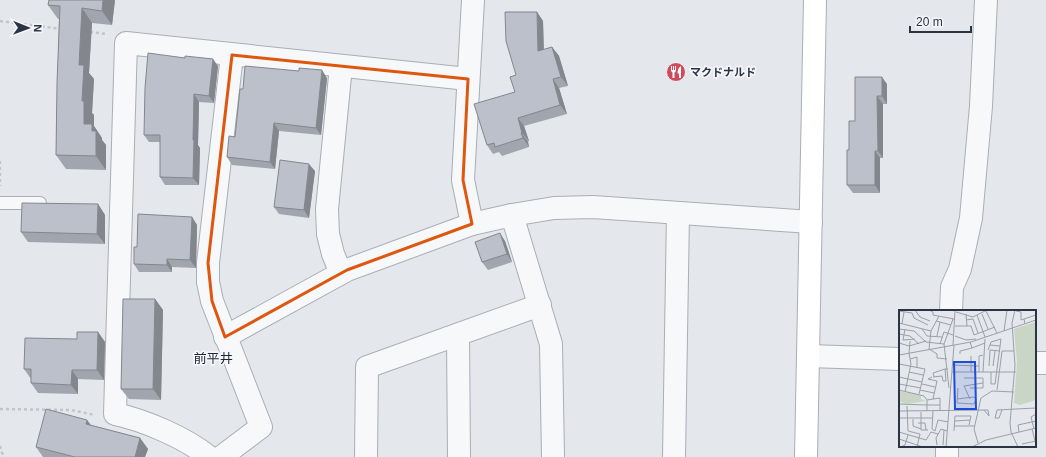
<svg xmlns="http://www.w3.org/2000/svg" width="1046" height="457" viewBox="0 0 1046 457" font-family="Helvetica,'Noto Sans JP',sans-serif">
  <rect width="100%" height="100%" fill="#e4e7ec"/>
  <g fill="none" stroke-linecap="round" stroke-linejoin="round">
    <g stroke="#a9aeb7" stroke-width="14">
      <path id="lane" d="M0,203H40"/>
    </g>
    <g stroke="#a9aeb7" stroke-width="24">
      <g id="street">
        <path d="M512,215L554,208L593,207L811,222"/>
        <path d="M472,224L463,180L473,0"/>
        <path d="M341,273L333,254L328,234L327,209L341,66"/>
        <path d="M951,311L952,287L960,269L971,218L981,106L986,0"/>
        <path d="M458,335L459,457"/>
        <path d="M225,337L347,270L472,224L512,215L551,344L553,457"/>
        <path d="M808,356L900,359"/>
        <path d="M1035,363H1046"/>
        <path d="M209,457C186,438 144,420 115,414L126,43L468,79"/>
        <path d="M221,457L261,427L212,301L208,282V263L232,55"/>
        <path d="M366,457L367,367L540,305"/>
        <path d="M674,457L678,213"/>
        <path d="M947,457V446"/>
      </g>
    </g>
    <g stroke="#a9aeb7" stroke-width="24">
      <path id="secondary" d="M806,457L815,0"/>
    </g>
    <g stroke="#c2c5cb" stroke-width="2.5" stroke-dasharray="3 3" stroke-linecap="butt">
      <path d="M0,21L61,29"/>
      <path d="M90,32L107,34"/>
      <path d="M0,161V186"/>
      <path d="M0,409L71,410L95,415"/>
      <path d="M0,446L2,453L5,457"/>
    </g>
    <use href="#lane" stroke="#f7f8fa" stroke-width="12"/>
    <use href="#street" stroke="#f7f8fa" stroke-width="22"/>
    <use href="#secondary" stroke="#fff" stroke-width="22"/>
  </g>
  <g fill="#a1a5ae">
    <path d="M49,0H115L112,25L92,23L89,73L94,79L92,113L94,115V126L102,138V140L106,145V170L66,169L56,155L59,19H58L48,5Z"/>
    <path d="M537,12L543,21L544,50L552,47L559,56L568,86L559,88L567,114L524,126L529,141L528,142L529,147L502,156L499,152L493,154L487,145L515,92L516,75Z"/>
    <path d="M185,58L218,66L214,103L199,102L198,145L200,148L199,185H165L160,177V142H149L144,135Z"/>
    <path d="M327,78L321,135L279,131L275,169L232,165L227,157L235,137L243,89Z"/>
    <path d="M887,84V104H883V158H880V193H853L847,185L849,150L855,121Z"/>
    <path d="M315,171L309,218L279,214L274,207Z"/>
    <path d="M98,204L105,215V244L28,242L21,232Z"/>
    <path d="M192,217L197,225L196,268L172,267V272H139L134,264L137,247Z"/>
    <path d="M505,241L512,262L488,270L482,262Z"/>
    <path d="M155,299L163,310L161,400L129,399L121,389Z"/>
    <path d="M98,332L105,342L104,380L78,379V394L38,393L31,383V379L24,369L77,339Z"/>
    <path d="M87,420L91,425L140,438L148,449L145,457H43L36,447Z"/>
  </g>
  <g fill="#83868d">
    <path d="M103,0H115L112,25L102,11Z"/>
    <path d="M82,8L92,23L89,73L94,79L92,113L94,115V126L102,138V140L106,145V170L96,156L84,124L79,65Z"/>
    <path d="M537,12L543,21L544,60L538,51Z"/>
    <path d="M552,47L559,56L568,86L561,77Z"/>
    <path d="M213,59L218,66L214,103L209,96Z"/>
    <path d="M322,70L327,78L321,135L316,128Z"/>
    <path d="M882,77L887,84V104L882,96Z"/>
    <path d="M553,79L559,88L567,114L560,105Z"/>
    <path d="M194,94L199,102L198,145L200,148L199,185L193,178V140Z"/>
    <path d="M877,96L883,104V158L878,151Z"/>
    <path d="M518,118L524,126L529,141L522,133Z"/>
    <path d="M274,123L279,131L275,169L270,162Z"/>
    <path d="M521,133L528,142L529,147L523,138Z"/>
    <path d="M875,151L880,158V193L875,185Z"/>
    <path d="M309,164L315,171L309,218L304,210Z"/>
    <path d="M98,204L105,215V244L97,234Z"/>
    <path d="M192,217L197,225L196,268L190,260Z"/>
    <path d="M500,233L505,241L512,262L507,254Z"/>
    <path d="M167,259L172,267V272L167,265Z"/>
    <path d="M155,299L163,310L161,400L153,389Z"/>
    <path d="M98,332L105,342L104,380L97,370Z"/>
    <path d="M72,370L78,379V394L71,385Z"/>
    <path d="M87,420L94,430L86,424Z"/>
    <path d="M140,438L148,449L145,457H135Z"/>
  </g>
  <g fill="#bbc0ca" stroke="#83868d">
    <path d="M49,0H103L102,11L82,8L79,65H84L82,101H84V124H92V131H96V156L56,155L57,83L60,6L48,5Z"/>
    <path d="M505,12H537L538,51L552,47L561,77L553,79L560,105L518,118L522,133H521L523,138L495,147L494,143L487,145L474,104L515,92L510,77L516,75L506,41Z"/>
    <path d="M148,53L185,58V56L213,59L209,96L194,94L193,140H194L193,178L160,177V135H144L145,88Z"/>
    <path d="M245,66L299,71V68L322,70L316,128L274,123L270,162L227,157L229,136L235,137L240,89H243Z"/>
    <path d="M855,77H882V96H877L878,151H875V185H847V150H849V121H855Z"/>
    <path d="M280,160L309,164L304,210L274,207Z"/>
    <path d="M22,203L98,204L97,234L21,232Z"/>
    <path d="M138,214L192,217L190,260L167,259V265L134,264V247H137Z"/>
    <path d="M500,233L507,254L482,262L475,242Z"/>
    <path d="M123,299H155L153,389H121Z"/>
    <path d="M77,332H98L97,370H72L71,385L31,383V369H24L25,338L77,339Z"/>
    <path d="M46,409L87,420L86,424L140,438L135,457H75L36,447Z"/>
  </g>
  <path fill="none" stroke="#df570f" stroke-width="3" stroke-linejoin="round" d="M232,55L468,79L463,180L472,224L347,270L225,337L212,301L208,263Z"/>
  <defs>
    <g id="restaurant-disc" transform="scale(1)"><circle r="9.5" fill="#d1495b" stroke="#f4f6f9"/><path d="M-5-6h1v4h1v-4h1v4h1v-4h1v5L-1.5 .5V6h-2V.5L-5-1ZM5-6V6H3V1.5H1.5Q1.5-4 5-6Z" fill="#fff"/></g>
  </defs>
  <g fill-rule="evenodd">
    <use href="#restaurant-disc" x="676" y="72"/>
  </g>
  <g text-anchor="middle" stroke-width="3.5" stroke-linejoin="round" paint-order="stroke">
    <g font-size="11" font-weight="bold" fill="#2b3445" stroke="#f4f6f9" text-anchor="start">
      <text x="690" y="76">マクドナルド</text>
    </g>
    <g font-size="13" fill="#1d2536" stroke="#f4f6f9">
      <text x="213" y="363">前平井</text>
    </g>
  </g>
  <g transform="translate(899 310)">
    <rect width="137" height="137" fill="#e4e7ec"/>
    <path d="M137,12V90L121,95L115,93L118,52L115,19ZM0,81L22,85V89L27,91L7,94L0,91Z" fill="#c9d6c5"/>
    <path fill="none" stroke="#9a9fa9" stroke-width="1" d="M16,0L21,7L31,11M30,0L34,2V5L55,9M116,0L113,13L116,55L111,113L112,122L119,137M0,1L13,3L15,8L29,15M87,1L98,23M117,1L122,2V10L125,9L126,14M57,2L74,7L88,0M83,4L89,19M78,5L86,27M125,9L137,5M67,10L74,9L79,23M37,11L52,15M0,13L32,21M3,14L5,2M56,16H68L67,4M68,16H72L75,25L96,17M0,19L15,21L27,32L45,34M6,19L4,30L16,29M23,19L28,26L43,27M105,21L108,0M0,24L11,26L20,34M38,26L41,12M56,26L67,30L77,29M0,33L10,36L27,31M41,34L45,22L54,25M54,35L56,0M91,35L92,32L102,29M73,38L86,33M30,39L32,21L40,6M30,39L38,44V48L48,49M89,40L91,35L101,36M10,43L11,31M61,44V41L73,38L71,32M0,45L72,32L137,10M11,49L18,47V58M0,54L26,59L20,84M54,55L80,56M90,56L91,40L101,41M94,56L96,41M10,62L24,65M53,62H117M72,62V46M80,62V46L84,45M84,62L86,29M92,62V74H96L102,29M0,67L23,72M33,67L29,69L38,71L34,89M34,67L43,66L44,71H47L46,59H49M35,67L34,63L46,59M65,68H84V78H71M0,74L22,78M23,74L36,77M50,78L45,34L54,9M59,78L58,93L75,94L77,89M0,80L25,86L28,90V101M21,80L35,83M98,80L103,41H115M6,82L12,54L10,43M58,89L75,87L77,89M71,89L65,76L84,73M28,90L41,88V101M0,94L28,95M28,95H41M8,96L9,121L21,124L18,137M103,100L100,108H96L98,100L137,98M0,101L89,100L90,106L85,100M34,101L33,119L36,121L39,110L49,112M22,102V120H29M0,108H34M14,109V116L22,119M56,111L71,110M19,113H26L27,120M55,116H76M133,119L136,131M135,119L132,107L137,104M55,121L56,106H72L70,115M0,122L27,130L32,122L39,124M120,122L119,115L137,111M0,129L24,137M79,133L75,119L82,88L93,81L115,82M123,134L137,131M38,135L37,128L42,119L48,121M44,135L45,120M2,137L6,135L9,125M47,137L55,35M73,137L87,130L137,118"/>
    <path fill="#1d4ed8" fill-opacity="0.15" stroke="#1d4ed8" stroke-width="2" d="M55,52H76L77,99H56Z"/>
    <rect width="137" height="137" fill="none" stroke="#2b3445" stroke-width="2"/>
  </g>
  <g transform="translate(28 28) rotate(91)" stroke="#f4f6f9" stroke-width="3" paint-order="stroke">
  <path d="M0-3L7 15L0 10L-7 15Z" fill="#2b3445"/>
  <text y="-6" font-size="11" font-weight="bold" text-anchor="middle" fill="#2b3445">N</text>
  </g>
  <path d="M910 26v6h61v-6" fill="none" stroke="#2b3445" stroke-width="2"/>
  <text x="916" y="26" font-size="12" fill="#2b3445" stroke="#f4f6f9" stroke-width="3" paint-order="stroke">20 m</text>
</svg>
